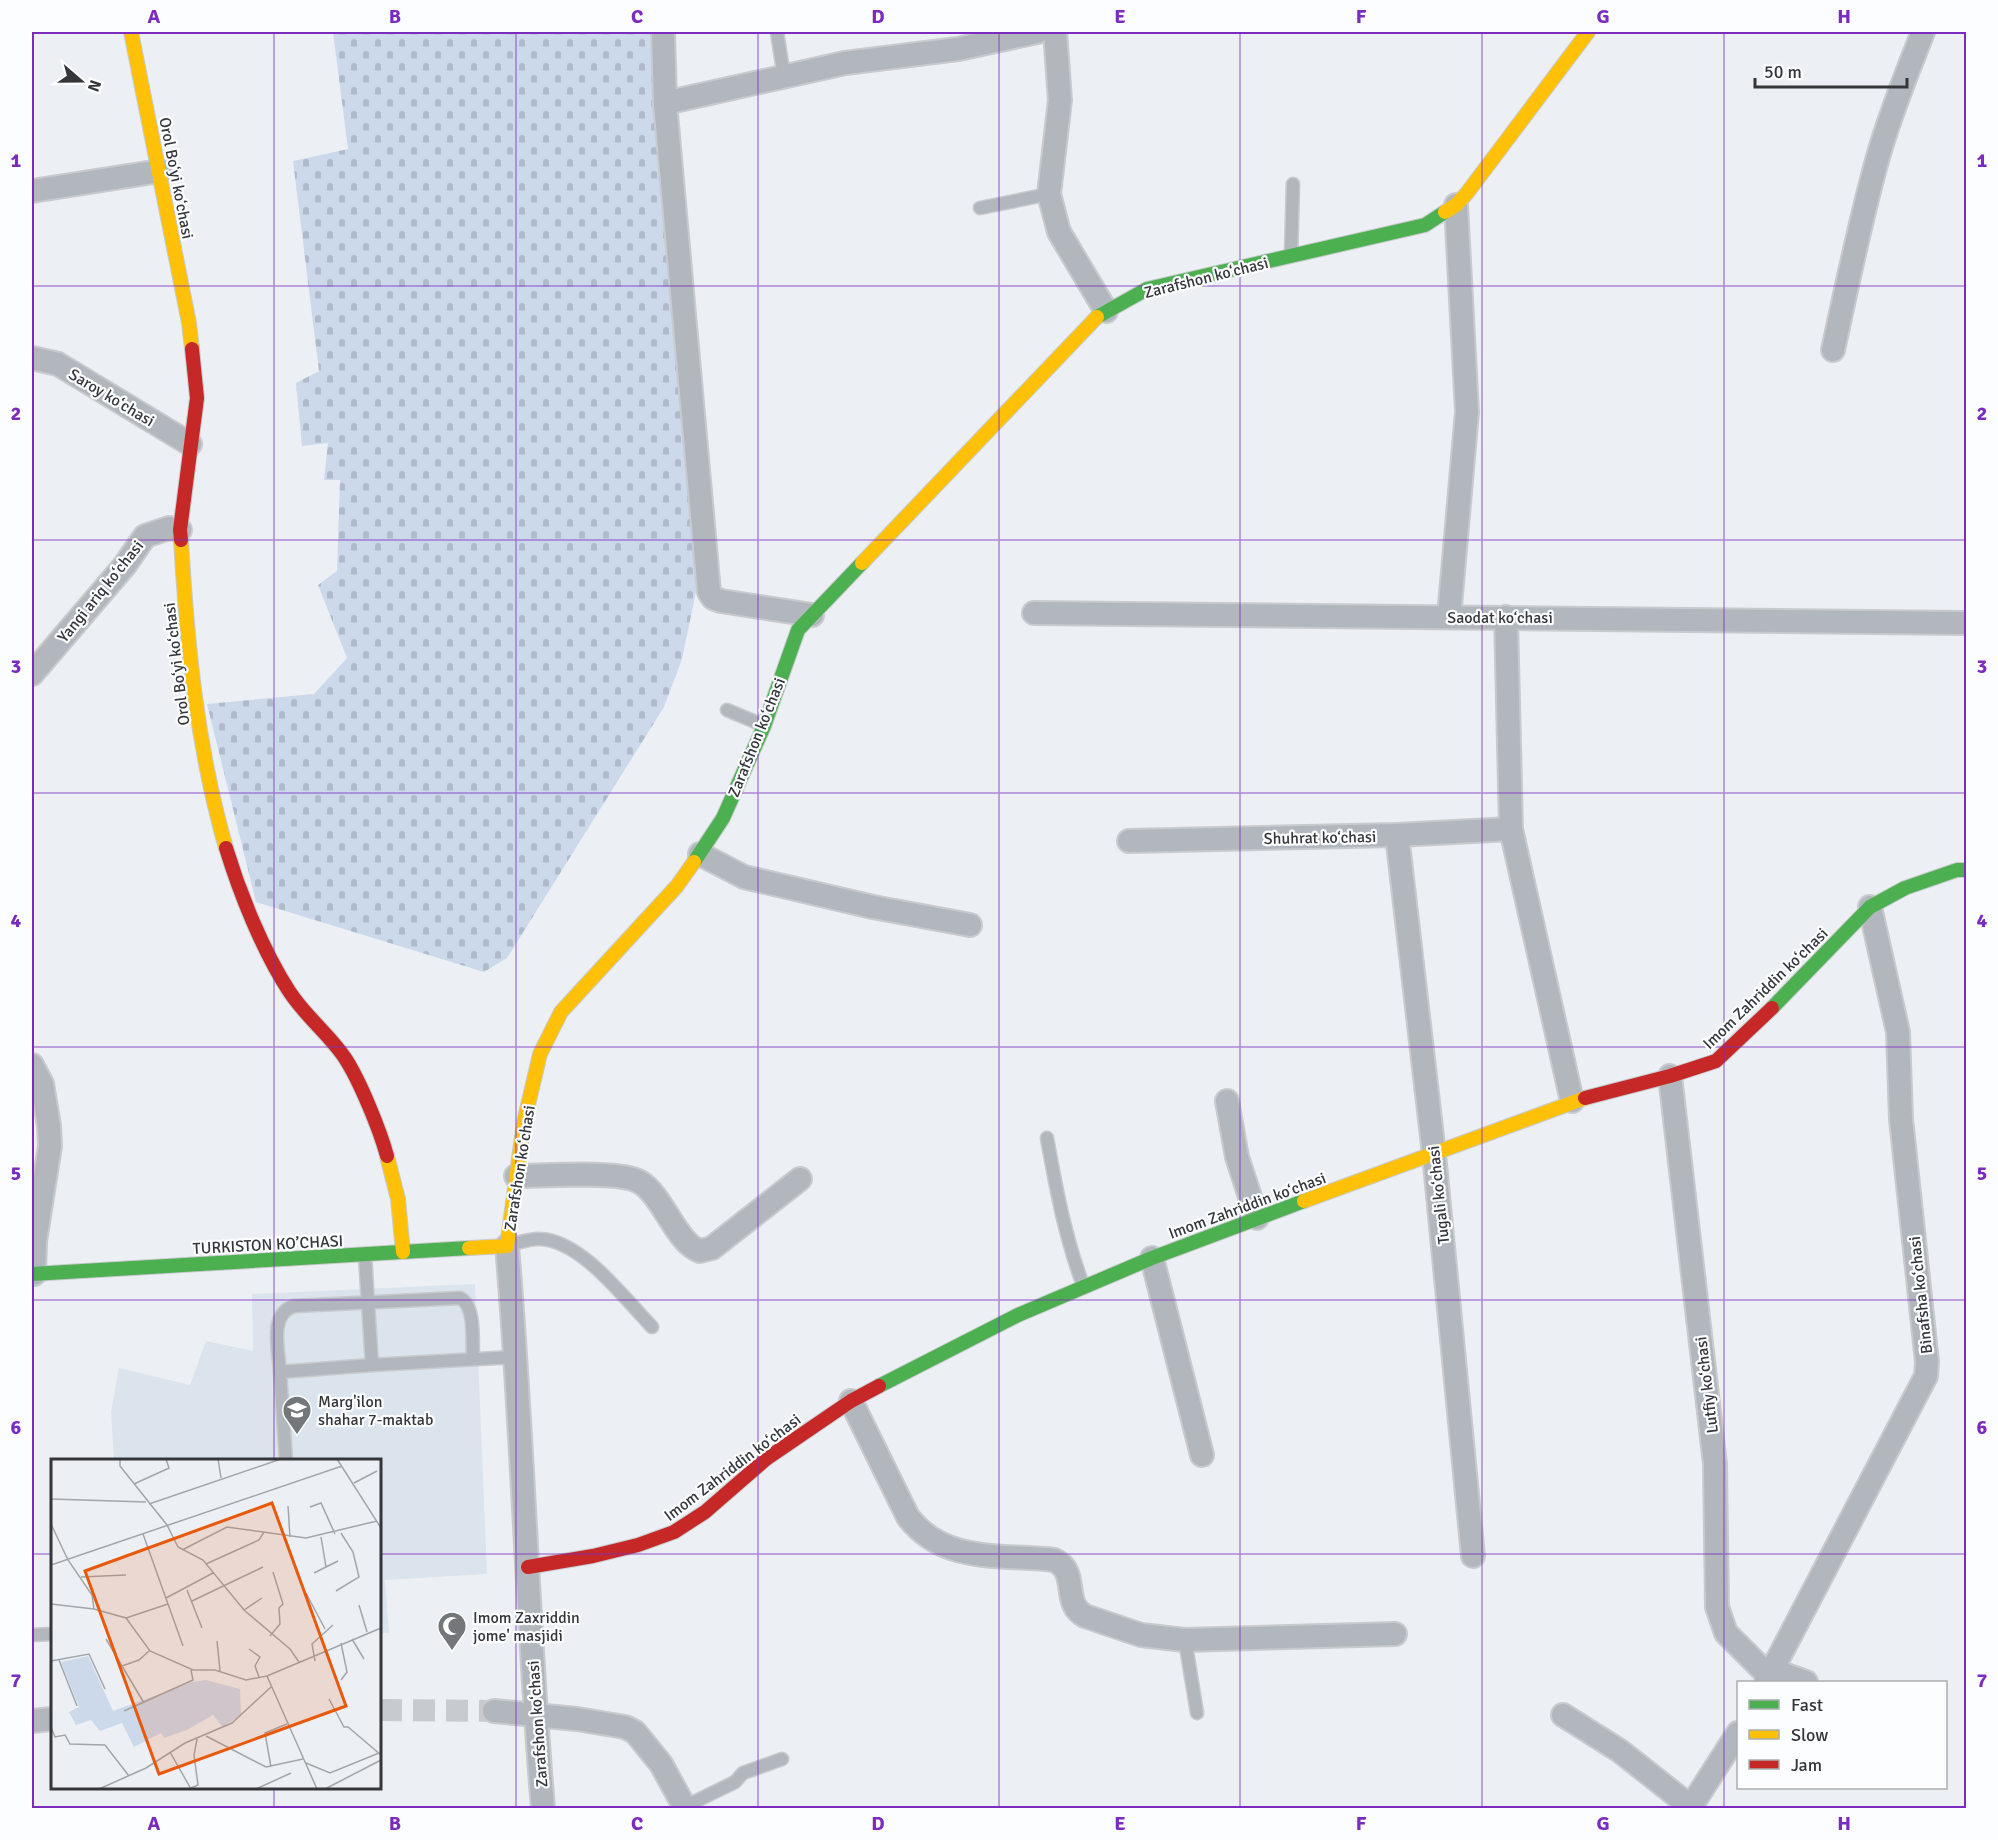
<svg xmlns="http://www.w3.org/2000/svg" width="1998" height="1840" viewBox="0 0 1998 1840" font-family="Signika,sans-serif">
  <defs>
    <pattern id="cemetery-stones" width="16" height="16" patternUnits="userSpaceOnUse" patternTransform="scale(1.5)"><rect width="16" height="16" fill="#cbd9eb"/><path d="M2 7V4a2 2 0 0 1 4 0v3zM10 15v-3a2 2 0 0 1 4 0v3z" fill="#afbbca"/></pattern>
  </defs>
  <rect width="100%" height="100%" fill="#ecf0f4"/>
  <path fill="#dbe3ec" d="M475,1284L487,1574L385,1580L389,1633H380V1460H114L111,1412L119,1368L190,1385L206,1341L253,1351L252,1294Z"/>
  <path fill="url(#cemetery-stones)" d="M333,32H672L698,582L682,659L664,707L507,958L484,972L256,902L207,704L314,694L347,658L318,585L337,571L340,480H324L328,443L302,446L296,383L319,371L293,161L348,149Z"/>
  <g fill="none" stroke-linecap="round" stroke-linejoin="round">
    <path stroke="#c7cbcf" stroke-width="22" stroke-dasharray="22 11" stroke-linecap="butt" d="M380,1710L494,1711"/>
    <g stroke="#c8cbce" stroke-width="15">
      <g id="lane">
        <path d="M777,32L784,77"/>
        <path d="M980,208L1049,194"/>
        <path d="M1291,255L1293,184"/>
        <path d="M727,710L763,725"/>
        <path d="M1047,1138C1056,1188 1065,1237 1083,1285"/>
        <path d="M508,1245C519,1243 530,1238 540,1239C581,1240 625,1299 652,1327"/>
        <path d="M372,1365L516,1357"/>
        <path d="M280,1372C279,1352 268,1314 294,1306L460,1298C476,1306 472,1342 473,1359"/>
        <path d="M286,1460L280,1372L372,1365L365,1256"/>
        <path d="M32,1635L52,1634"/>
        <path d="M1185,1640L1197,1713"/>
        <path d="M684,1807L735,1782L743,1773L782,1759"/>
      </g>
    </g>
    <g stroke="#c8cbce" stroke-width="26">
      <g id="street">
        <path d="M663,32L665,103L709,592L713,598L721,601L812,615"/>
        <path d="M1055,32L1060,100L1049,194L1059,232L1106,311"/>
        <path d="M665,103L845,63L958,49L1037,32"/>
        <path d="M32,191L160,171"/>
        <path d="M1833,350C1847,286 1860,221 1878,157C1890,114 1907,73 1923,32"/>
        <path d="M32,358L58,364L190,444"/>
        <path d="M1034,613L1966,623"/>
        <path d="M1449,617L1467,412L1456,205"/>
        <path d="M1506,617L1511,829L1572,1101"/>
        <path d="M32,674L125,565L145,536L169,528L180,530"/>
        <path d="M1397,835L1434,1154L1473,1556"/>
        <path d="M1129,841L1397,835L1511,829"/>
        <path d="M700,854L744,877L873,907L970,925"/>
        <path d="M32,1065L42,1084L49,1126L50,1146L35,1241L34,1274"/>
        <path d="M1670,1076L1715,1464L1717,1607L1726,1633L1769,1676"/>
        <path d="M1227,1101L1237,1157L1257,1218"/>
        <path d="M516,1176C543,1176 620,1170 640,1182C663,1196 677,1244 700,1251L712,1248L800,1179"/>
        <path d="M507,1246C523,1433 527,1621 543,1808"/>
        <path d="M1152,1258L1202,1455"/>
        <path d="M851,1401L908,1517C944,1564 1001,1554 1054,1560C1080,1571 1061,1604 1085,1616L1141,1635L1185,1640L1395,1634"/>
        <path d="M1772,1670L1806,1682"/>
        <path d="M1766,1682L1926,1376L1927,1362L1901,1119L1898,1032L1870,907"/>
        <path d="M494,1711L577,1719L625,1727L635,1732L661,1764L685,1808"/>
        <path d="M1563,1715L1620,1751L1691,1807"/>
        <path d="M32,1721L52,1719"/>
        <path d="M1690,1808L1738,1733"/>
      </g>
    </g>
    <g stroke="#c8cbce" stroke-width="16">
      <g id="fast">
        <path d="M1097,317L1147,289L1425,225L1445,212"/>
        <path d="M694,862L723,818L764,726L798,630L862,563"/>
        <path d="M1772,1008L1870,907L1905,888L1957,870H1966"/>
        <path d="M32,1274L469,1248"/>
        <path d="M879,1386L1018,1315L1152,1258L1304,1201"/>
      </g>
    </g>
    <g stroke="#c8cbce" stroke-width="16">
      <g id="slow">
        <path d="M131,32L189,323L192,349"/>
        <path d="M1445,212L1456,205L1467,193L1588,32"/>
        <path d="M181,540C187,644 197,748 226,848"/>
        <path d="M862,563L1097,317"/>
        <path d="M387,1156L398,1199L403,1252"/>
        <path d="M1304,1201L1585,1098"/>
        <path d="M469,1248L507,1246L524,1122L540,1054L561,1012L677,886L694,862"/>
      </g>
    </g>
    <g stroke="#c8cbce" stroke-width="16">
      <g id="jam">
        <path d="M181,540L180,530L197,398L192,349"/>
        <path d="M226,848C240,894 263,951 289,991C305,1016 329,1034 345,1058C360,1081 380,1130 387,1156"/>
        <path d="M1585,1098L1670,1076L1716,1061L1772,1008"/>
        <path d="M528,1567L593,1556L638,1545L674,1532L705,1512L766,1459L851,1401L879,1386"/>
      </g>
    </g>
    <use href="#lane" stroke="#b2b7bd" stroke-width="12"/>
    <use href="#street" stroke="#b2b7bd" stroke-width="22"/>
    <use href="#fast" stroke="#4caf50" stroke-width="14"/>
    <use href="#slow" stroke="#ffc107" stroke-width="14"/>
    <use href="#jam" stroke="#c62828" stroke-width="14"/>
  </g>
  <path fill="none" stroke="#7b2cbf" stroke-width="1.5" stroke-opacity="0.55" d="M274,32V1460M516,32V1808M758,32V1808M999,32V1808M1240,32V1808M1482,32V1808M1724,32V1808M32,286H1966M32,540H1966M32,793H1966M32,1047H1966M32,1300H1966M32,1554H52M380,1554H1966M274,1788V1808"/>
  <defs>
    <g id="school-pin" transform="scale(1.5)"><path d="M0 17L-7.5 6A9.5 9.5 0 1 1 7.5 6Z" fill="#74777a" stroke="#fbfdfe"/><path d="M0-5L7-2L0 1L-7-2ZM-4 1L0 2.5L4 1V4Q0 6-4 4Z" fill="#fff"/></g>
    <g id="mosque-pin" transform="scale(1.5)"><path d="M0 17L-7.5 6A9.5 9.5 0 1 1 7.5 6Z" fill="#74777a" stroke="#fbfdfe"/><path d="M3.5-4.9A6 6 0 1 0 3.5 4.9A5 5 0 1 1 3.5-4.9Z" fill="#fff"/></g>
  </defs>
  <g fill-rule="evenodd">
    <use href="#school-pin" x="297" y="1410"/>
    <use href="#mosque-pin" x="452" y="1626"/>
  </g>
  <g text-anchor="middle" stroke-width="4.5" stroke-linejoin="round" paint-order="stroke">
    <g font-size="16" fill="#343639" stroke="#fbfdfe">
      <text transform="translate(177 178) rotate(79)" y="6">Orol Boʻyi koʻchasi</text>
      <text transform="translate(1206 277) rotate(-14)" y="6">Zarafshon koʻchasi</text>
      <text transform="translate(112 397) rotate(31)" y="6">Saroy koʻchasi</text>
      <text transform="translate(100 591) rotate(-51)" y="6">Yangi ariq koʻchasi</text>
      <text x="1500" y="623">Saodat koʻchasi</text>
      <text transform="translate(176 664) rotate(-97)" y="6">Orol Boʻyi koʻchasi</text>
      <text transform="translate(756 737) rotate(-68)" y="6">Zarafshon koʻchasi</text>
      <text transform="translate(1320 837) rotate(-1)" y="6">Shuhrat koʻchasi</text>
      <text transform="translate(1765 988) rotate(-44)" y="6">Imom Zahriddin koʻchasi</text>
      <text transform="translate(519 1168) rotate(-81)" y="6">Zarafshon koʻchasi</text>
      <text transform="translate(1438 1195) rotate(-96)" y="6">Tugali koʻchasi</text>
      <text transform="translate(1247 1205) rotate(-20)" y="6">Imom Zahriddin koʻchasi</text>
      <text transform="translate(268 1244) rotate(-3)" y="6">TURKISTON KO’CHASI</text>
      <text transform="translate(1920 1295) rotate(-96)" y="6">Binafsha koʻchasi</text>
      <text transform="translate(1706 1385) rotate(-97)" y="6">Lutfiy koʻchasi</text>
      <text transform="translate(732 1467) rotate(-37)" y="6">Imom Zahriddin koʻchasi</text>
      <text transform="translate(537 1724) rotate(-94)" y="6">Zarafshon koʻchasi</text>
    </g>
    <g font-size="16" fill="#343639" stroke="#fbfdfe" text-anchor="start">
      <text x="318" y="1407">Marg'ilon<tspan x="318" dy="18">shahar 7-maktab</tspan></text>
      <text x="473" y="1623">Imom Zaxriddin<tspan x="473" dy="18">jome' masjidi</tspan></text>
    </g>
  </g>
  <g transform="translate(51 1459)">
    <rect width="330" height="330" fill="#ecf0f4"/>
    <path d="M37,197L62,252L141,223L155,221L189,230L190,256L172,268L162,256L136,271L113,279L110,274L83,288L71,264L49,272L40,261L25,266L18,253L28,248L10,203Z" fill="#cbd9eb"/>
    <path fill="none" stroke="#a2a6a9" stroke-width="1.5" d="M69,0V7L116,66L127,88L152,101L193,151L239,190L248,203M167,0L170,19M286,0L330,69M303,24L326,12M83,25L118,9L115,0M0,40L95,43M98,45L230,0M237,47L239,78M259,48L270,44L284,75M0,65L17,101L41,136L43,150M92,75L132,187M270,78L275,108M131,91L176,68L255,79L326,62M155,105L208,81L213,73M0,106L291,7M263,114L287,102M30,118L75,116M136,131L151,169M285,132L308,118L302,93L290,74M255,134L274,170M115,139L162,114M141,142L212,108M0,145L43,150L75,159L99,192L142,211H164L195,221L216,217L266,330M308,146L316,173M193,151L211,139M75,159L117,145M219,177L229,165L228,149L232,145L222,113M55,180L93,244M301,180L313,200M166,182L169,212M198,190L209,198L204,207L208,218M8,201L26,247M0,202L38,195L54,230M264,202L261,185L282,166M71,207L88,201L98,192M216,217L330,169M290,221L296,213L290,184M278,240L293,268H297L330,296M73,252L142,221L140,211M0,268L4,278L14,276L19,285L54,286L78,317M155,277L215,308L252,300M119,293L140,330M255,304L279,314L328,294M220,308L214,274L236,265M140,329L147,326L143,296L146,280M48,330L95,309L134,284L181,264L220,228M205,330L240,314M274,330L330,301"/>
    <path fill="#e8590c" fill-opacity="0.15" stroke="#e8590c" stroke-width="3" d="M221,44L295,247L108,315L34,112Z"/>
    <rect width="330" height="330" fill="none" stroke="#343639" stroke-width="3"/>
  </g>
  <rect width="1998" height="1840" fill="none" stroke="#fbfdfe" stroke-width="66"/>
  <rect x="1737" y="1681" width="210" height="108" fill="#fbfdfe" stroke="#abadaf" stroke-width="1.5"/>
  <rect x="1749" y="1700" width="30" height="9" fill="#4caf50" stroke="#abadaf" stroke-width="1.5"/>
  <text x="1791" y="1711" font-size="18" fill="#343639">Fast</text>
  <rect x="1749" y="1730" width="30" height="9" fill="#ffc107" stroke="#abadaf" stroke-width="1.5"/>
  <text x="1791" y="1741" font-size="18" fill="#343639">Slow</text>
  <rect x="1749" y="1760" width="30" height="9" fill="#c62828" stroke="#abadaf" stroke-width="1.5"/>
  <text x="1791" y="1771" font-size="18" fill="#343639">Jam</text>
  <g transform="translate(81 81) rotate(110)" stroke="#fbfdfe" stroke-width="4.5" paint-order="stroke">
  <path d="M0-4.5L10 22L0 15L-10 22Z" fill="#343639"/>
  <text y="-9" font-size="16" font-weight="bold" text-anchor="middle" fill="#343639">N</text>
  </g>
  <path d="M1755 78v9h152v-9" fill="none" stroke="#343639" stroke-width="3"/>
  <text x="1764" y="78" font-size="18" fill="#343639" stroke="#fbfdfe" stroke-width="4.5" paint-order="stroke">50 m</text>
  <rect x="33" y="33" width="1932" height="1774" fill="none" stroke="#7b2cbf" stroke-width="2"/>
  <g font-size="20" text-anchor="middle" font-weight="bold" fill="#7b2cbf">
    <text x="154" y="23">A</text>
    <text x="395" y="23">B</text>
    <text x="637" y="23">C</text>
    <text x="878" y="23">D</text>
    <text x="1120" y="23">E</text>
    <text x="1361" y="23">F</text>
    <text x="1603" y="23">G</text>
    <text x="1844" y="23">H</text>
    <text x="16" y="167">1</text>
    <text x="1982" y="167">1</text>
    <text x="16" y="420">2</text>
    <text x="1982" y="420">2</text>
    <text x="16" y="673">3</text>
    <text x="1982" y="673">3</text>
    <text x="16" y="927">4</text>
    <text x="1982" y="927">4</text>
    <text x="16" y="1180">5</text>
    <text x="1982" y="1180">5</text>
    <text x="16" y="1434">6</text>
    <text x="1982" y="1434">6</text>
    <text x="16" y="1687">7</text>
    <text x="1982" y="1687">7</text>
    <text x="154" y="1830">A</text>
    <text x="395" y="1830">B</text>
    <text x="637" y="1830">C</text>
    <text x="878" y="1830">D</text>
    <text x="1120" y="1830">E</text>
    <text x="1361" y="1830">F</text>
    <text x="1603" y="1830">G</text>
    <text x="1844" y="1830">H</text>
  </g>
</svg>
